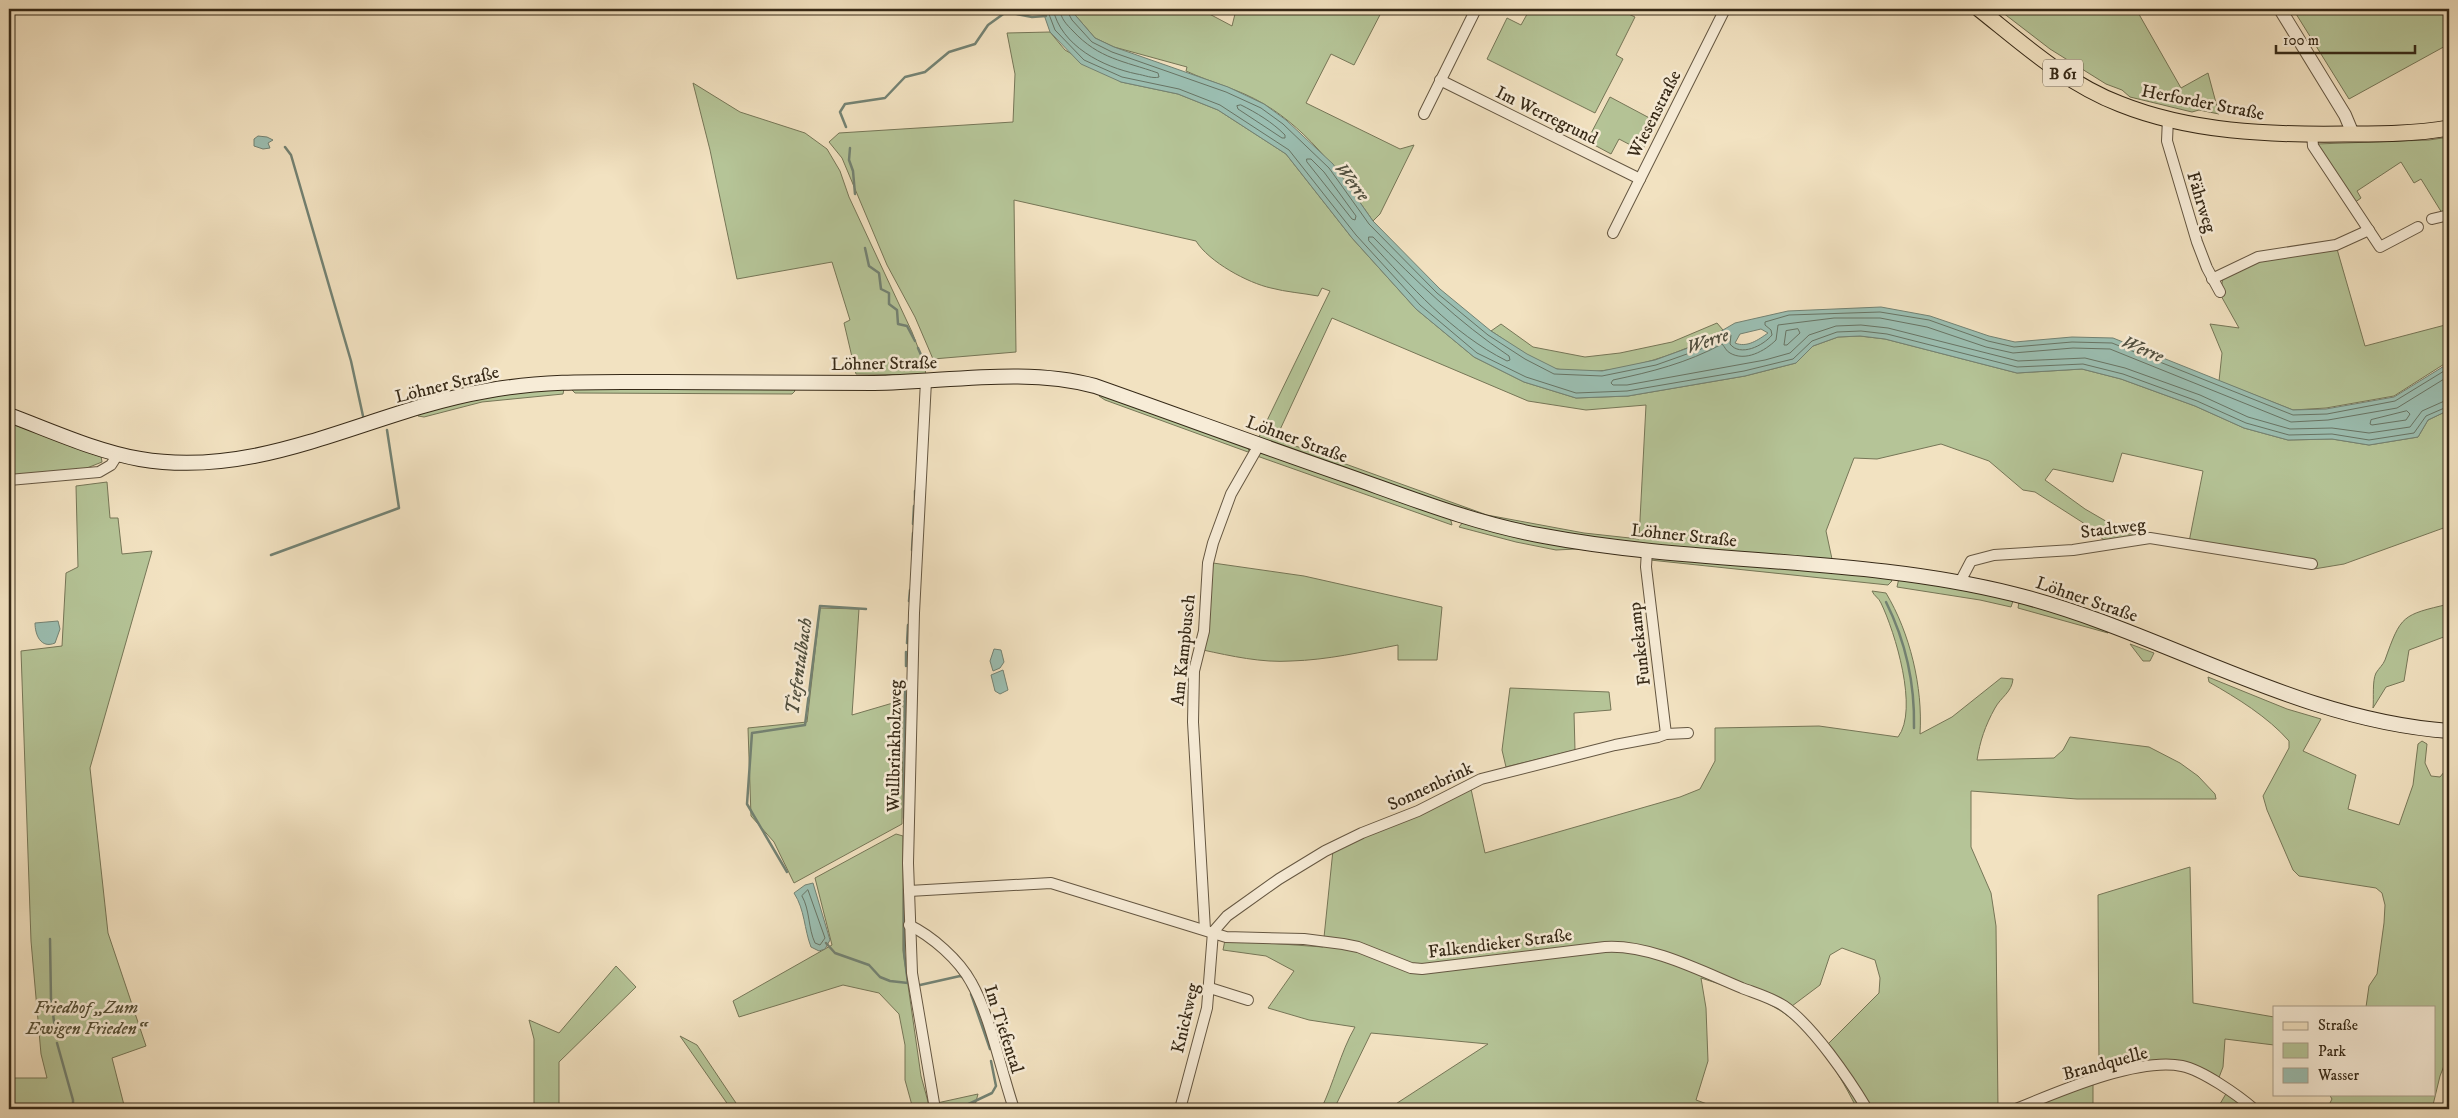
<svg xmlns="http://www.w3.org/2000/svg" width="2458" height="1118" viewBox="0 0 2458 1118" font-family="'IM FELL DW Pica',serif">
  <rect width="100%" height="100%" fill="#f2e2c1"/>
  <filter id="stains"><feTurbulence type="fractalNoise" baseFrequency=".004" numOctaves="4"/><feColorMatrix values="0 0 0 0 .2 0 0 0 0 .09 0 0 0 0 .02 0 0 0 .5 -.17"/></filter>
  <radialGradient id="worn" r=".72"><stop offset=".6" stop-color="#630" stop-opacity="0"/><stop offset="1" stop-color="#630" stop-opacity=".3"/></radialGradient>
  <g fill="#b5c497" stroke="#767657" fill-rule="evenodd">
    <path d="M1070,9H1200L1232,26L1235,14L1242,9H1383L1354,65L1331,54L1306,103L1400,149L1414,145L1380,214L1373,221C1342,177 1311,132 1264,104C1239,89 1212,83 1186,71L1187,67L1114,47L1095,38Z"/>
    <path d="M1530,9H1618L1635,17L1616,55L1623,59L1595,113L1487,59L1507,18L1521,25Z"/>
    <path d="M1998,9H2136L2181,88L2208,73L2219,114L2199,110L2192,112L2130,97L2122,90L2106,84L2050,49Z"/>
    <path d="M2293,9H2449V44L2349,99Z"/>
    <path d="M1050,32L1065,50L1121,82L1178,94L1218,110L1286,154L1352,238L1416,309L1474,357L1524,382L1576,398L1628,396L1745,376L1796,363L1813,346L1838,337L1860,336L1885,339L2017,373L2082,369L2121,379L2195,406L2244,428L2288,440L2332,439L2369,445L2418,437L2428,420L2449,410V526L2344,564L2314,569L2188,547L2203,471L2122,453L2113,482L2053,469L2045,480L2085,509L2128,534L2143,533L2144,536L2105,541L2085,524L2035,492L2023,490L1989,461L1941,444L1877,459L1854,458L1826,531L1832,559L1896,566L1640,544L1499,523L1258,439L1330,291L1322,288L1318,296C1302,293 1286,292 1271,288C1248,283 1209,262 1196,241L1014,200L1016,352L933,359L915,317L887,265L842,158L829,142L839,133L1013,122L1015,74L1007,33ZM1332,318L1528,401L1586,410L1646,405L1639,539L1584,533L1487,515L1279,440L1278,434Z"/>
    <path d="M693,83L740,112L805,133L827,149L840,171L849,197L912,332L924,363L926,375L856,374L844,323L850,320L832,262L737,279L710,150Z"/>
    <path d="M1610,97L1657,122L1642,151L1619,139L1611,154L1587,141Z"/>
    <path d="M2449,137V212L2442,213L2421,179L2414,183L2401,162L2357,191L2361,198L2354,203L2316,144L2429,140Z"/>
    <path d="M2337,249L2365,346L2449,324V361L2394,396L2326,408L2293,410L2219,381L2222,353L2210,324L2239,328L2220,294L2223,278L2259,261Z"/>
    <path d="M1717,323L1723,330C1681,355 1607,380 1557,369C1536,365 1509,342 1491,331L1501,324L1533,347L1585,357L1620,353L1672,342Z"/>
    <path d="M574,387L794,389L795,391L792,394L575,393L572,390Z"/>
    <path d="M564,389L563,394L482,402L424,417L418,416V414L486,395Z"/>
    <path d="M1102,393L1247,445L1249,451L1248,452L1105,400L1099,396Z"/>
    <path d="M9,423L101,456L102,462L82,470L9,475Z"/>
    <path d="M1261,453H1266L1450,517L1452,525L1257,456Z"/>
    <path d="M107,482L110,518H118L122,554L152,551L90,768L108,933L146,1046L112,1058L125,1109H9V1078H47L41,1054L31,941L21,651L62,646L66,573L78,567L76,486Z"/>
    <path d="M1463,522L1640,555L1576,549L1556,550L1516,542L1459,527Z"/>
    <path d="M1654,555L1890,578L1892,581L1888,585L1650,560Z"/>
    <path d="M1213,563L1304,576L1442,607L1437,660H1398V645C1362,652 1327,660 1291,661C1262,663 1231,656 1203,650Z"/>
    <path d="M1899,578L1942,583L2013,601L2011,607L1980,600L1897,587Z"/>
    <path d="M1872,591L1886,593C1910,633 1923,687 1920,734L1952,717L2001,678L2013,679C2012,692 2001,697 1995,708C1985,726 1980,741 1977,760L2054,758L2063,750L2070,737L2149,747L2180,763L2198,776L2215,794L2216,799H2077L1971,791V847L1991,893L1996,926L1998,1109H1857C1842,1078 1819,1041 1792,1019C1766,998 1732,988 1701,978L1706,1008L1708,1061L1696,1100L1721,1109H1388L1488,1044L1371,1033L1334,1109H1321C1334,1083 1340,1053 1355,1027L1309,1020L1268,1008L1294,971L1266,956L1223,950L1225,940L1323,947L1333,850L1471,789L1485,853L1680,797L1700,789L1715,761V728L1819,726L1898,737C1919,710 1895,632 1881,603C1879,598 1874,596 1872,591ZM1842,948L1875,960L1880,978L1879,993L1827,1045L1792,1006L1820,985L1830,955Z"/>
    <path d="M2021,601L2104,629L2108,633L2018,608L2019,602Z"/>
    <path d="M2449,604V635L2409,650L2404,681L2386,687L2373,708C2374,698 2372,681 2376,673C2379,668 2383,665 2385,660C2401,615 2402,615 2449,604Z"/>
    <path d="M820,608L859,609L852,715L903,700L902,824L794,883L774,842L751,816L748,728L807,722Z"/>
    <path d="M2130,644L2154,653L2150,661H2143Z"/>
    <path d="M2208,677L2287,709L2321,719L2303,751L2356,775L2348,809L2399,825L2413,785L2418,744L2422,741L2427,744L2425,763L2431,776L2440,777L2449,766V1053L2440,1076L2432,1109H2327L2332,1099L2329,1094H2434V1007H2366L2369,986L2377,974L2384,923L2385,905L2382,893L2376,888L2299,876L2293,870L2267,810L2263,796L2289,748V741C2268,717 2237,698 2209,682Z"/>
    <path d="M1510,688L1609,692L1611,710L1574,713L1575,750L1506,767L1502,750Z"/>
    <path d="M896,834L903,836V950L921,1076L930,1109H913L905,1080V1045L899,1014L879,993L843,985L739,1017L733,1001L832,945L815,878Z"/>
    <path d="M2190,867L2193,1003L2274,1017V1045L2225,1039L2223,1067L2218,1080L2182,1062L2099,1074L2098,895Z"/>
    <path d="M616,966L636,987L559,1062V1109H534V1039L529,1020L559,1033Z"/>
    <path d="M680,1036L697,1045L740,1109H731Z"/>
    <path d="M2093,1076V1109H2001Z"/>
    <path d="M2227,1092L2250,1109H2217Z"/>
    <path d="M978,1094L974,1109H937V1103Z"/>
  </g>
  <g fill="#9bbeb1" stroke="#738273" fill-rule="evenodd">
    <path d="M1042,9H1070L1095,38L1114,47L1228,87L1264,104L1286,120L1333,164L1373,221L1440,289L1491,331L1527,354L1557,369L1602,371L1655,360L1699,344L1735,323L1788,311L1881,307L1930,316L1989,336L2015,342L2072,337L2113,338L2293,410L2326,409L2394,397L2449,363V410L2428,420L2418,437L2369,445L2332,439L2288,440L2244,428L2195,406L2121,379L2082,369L2017,373L1885,339L1860,336L1838,337L1813,346L1796,363L1745,376L1628,396L1576,398L1524,382L1474,357L1416,309L1352,238L1286,154L1218,110L1178,94L1121,82L1081,64L1050,32ZM1761,329L1768,333C1758,340 1747,348 1735,343L1740,334Z"/>
    <path d="M258,136L267,137L273,140L268,143L270,148L263,149L254,146V139Z"/>
    <path d="M58,621L60,629L55,643C41,649 35,635 35,623Z"/>
    <path d="M994,649L1001,650L1004,662L1000,668L993,671L990,661Z"/>
    <path d="M1003,670L1008,690L1000,694L995,691L991,675Z"/>
    <path d="M813,883L830,940L825,949L819,951L811,947C804,929 805,910 794,893L805,885Z"/>
  </g>
  <g fill="none" stroke-linecap="round" stroke-linejoin="round">
    <g stroke="#687464" stroke-width="1">
      <path d="M1047,9L1055,30L1084,60L1122,77L1179,89L1220,105L1289,150L1356,235L1420,305L1477,353L1526,377L1576,393L1627,391L1744,371L1793,359L1812,341L1837,332L1861,331L1887,334L2017,367L2083,364L2123,374L2197,401L2246,423L2289,435L2332,434L2369,440L2414,433L2426,416L2449,406"/>
      <path d="M1053,9C1061,46 1103,67 1137,74C1144,75 1153,79 1159,77L1158,73C1124,61 1099,59 1073,31C1067,25 1060,18 1060,9"/>
      <path d="M1066,9L1072,20L1092,42L1112,52L1226,92L1261,108L1283,124L1329,168L1369,224L1437,293L1488,335L1525,359L1554,374L1602,376L1656,365L1701,349L1728,333L1731,335L1730,344C1740,357 1763,346 1772,335L1771,330L1765,325V322L1789,315L1880,312L1929,320L1988,341L2014,347L2072,342L2112,343L2293,415L2327,414L2395,401L2449,368"/>
      <path d="M1241,105C1257,113 1272,122 1285,135V138H1282L1238,109L1237,106Z"/>
      <path d="M1307,159H1311L1324,172L1356,216L1355,220L1352,219L1307,162Z"/>
      <path d="M1369,237H1373C1416,281 1458,322 1509,356L1510,360L1507,361C1451,333 1411,286 1369,241Z"/>
      <path d="M1798,329L1800,333L1787,345H1784L1786,331Z"/>
      <path d="M2449,376L2397,408L2328,420L2291,422L2110,349L2073,348L2013,353L1986,347L1927,327L1880,318H1834L1778,325L1776,340C1765,351 1745,362 1730,353C1726,351 1725,347 1722,344C1687,363 1651,372 1613,380L1611,383L1613,385H1627L1765,360L1790,353L1809,335L1836,326L1861,325L1888,328L2018,361L2085,358L2125,368L2200,395L2248,417L2290,429L2332,428L2369,433L2410,427L2422,411L2449,399"/>
      <path d="M2407,411L2410,414L2406,420L2372,425L2370,424L2371,420Z"/>
      <path d="M808,890L825,938L820,945L815,943C808,928 810,910 802,896Z"/>
    </g>
    <g stroke="#738273" stroke-width="2.5">
      <path d="M846,127L840,112L845,104L885,98L905,77L925,72L949,52L975,44L988,25L1006,12L1032,17L1046,16"/>
      <path d="M285,147L291,155L351,361L363,416"/>
      <path d="M850,148L849,160L853,171L855,194"/>
      <path d="M865,248L869,266L879,273L881,289L889,293V304L897,310L898,324L907,326L915,341"/>
      <path d="M918,348L925,364"/>
      <path d="M915,500V491"/>
      <path d="M913,524L914,506"/>
      <path d="M912,550L913,533"/>
      <path d="M271,555L399,508L387,430"/>
      <path d="M909,601L910,590"/>
      <path d="M1886,602C1906,642 1915,682 1914,728"/>
      <path d="M907,643L908,625"/>
      <path d="M906,666V652"/>
      <path d="M904,818L905,682"/>
      <path d="M787,872L747,804L752,733L805,725L820,606L866,609"/>
      <path d="M50,939L51,1000L56,1035"/>
      <path d="M826,943L835,953L869,965L880,977L890,981L908,983L904,953V889"/>
      <path d="M920,985L960,976L964,978"/>
      <path d="M971,994L990,1049"/>
      <path d="M57,1043L73,1100V1109"/>
      <path d="M958,1109L992,1093L996,1086L991,1061"/>
    </g>
    <g stroke="#655742" stroke-width="12">
      <g id="minor">
        <path d="M1440,80L1640,179"/>
        <path d="M1424,114L1476,9"/>
        <path d="M2168,118L2167,141L2197,242L2207,268L2220,292"/>
        <path d="M2312,134L2313,146L2380,247L2418,227"/>
        <path d="M2432,219L2449,215"/>
        <path d="M1613,233L1725,9"/>
        <path d="M2212,279L2258,257L2336,245L2369,230"/>
        <path d="M926,381L914,613L908,863L912,973L935,1109"/>
        <path d="M9,480L99,472L111,465L118,454"/>
        <path d="M1647,550L1646,567L1666,734"/>
        <path d="M1960,582L1971,561L1994,555L2073,550L2150,538L2312,564"/>
        <path d="M909,891L1051,883L1226,937L1304,939L1343,944L1358,947L1411,968L1422,969L1605,947C1649,944 1701,971 1742,988C1755,993 1772,998 1784,1006C1813,1026 1849,1079 1867,1109"/>
        <path d="M909,925C932,936 959,960 971,982C990,1015 1001,1071 1014,1109"/>
        <path d="M1205,930L1193,722L1194,671L1204,631L1208,563L1213,543L1231,494L1259,445"/>
        <path d="M1213,932L1227,916L1279,879L1325,851L1362,833L1418,811L1481,779L1615,745L1658,737L1666,734L1688,733"/>
        <path d="M1210,988L1248,1000"/>
        <path d="M1180,1109L1207,1008L1213,932"/>
        <path d="M2016,1109C2058,1092 2137,1057 2182,1066C2202,1070 2238,1095 2254,1109"/>
      </g>
    </g>
    <g stroke="#655742" stroke-width="14">
      <path id="tertiary" d="M2280,9L2345,115L2353,134"/>
    </g>
    <g stroke="#362917" stroke-width="16">
      <path id="secondary" d="M9,415C52,431 95,451 140,459C263,480 369,411 486,391C544,380 604,382 663,382C734,383 804,383 874,383C946,382 1026,367 1095,386C1180,416 1264,447 1348,476C1413,499 1476,524 1544,536C1698,565 1862,556 2013,594C2162,631 2294,720 2449,731"/>
    </g>
    <g stroke="#362917" stroke-width="17">
      <path id="primary" d="M1979,9C2023,44 2067,84 2120,104C2190,132 2269,135 2344,134C2379,134 2415,134 2449,128"/>
    </g>
    <use href="#minor" stroke="#f7ecd7" stroke-width="10"/>
    <use href="#tertiary" stroke="#f7ecd7" stroke-width="12"/>
    <use href="#secondary" stroke="#f7ecd7" stroke-width="14"/>
    <use href="#primary" stroke="#f2e2c1" stroke-width="15"/>
  </g>
  <g text-anchor="middle" stroke-width="5" stroke-linejoin="round" paint-order="stroke">
    <rect fill="#f7ecd7" stroke="#706451" stroke-width="1" x="2043" y="59.5" width="40" height="27" rx="4"/>
    <g font-size="16" font-weight="bold" fill="#362917">
      <text x="2063" y="79">B 61</text>
    </g>
    <g font-size="18" fill="#362917" stroke="#f7ecd7">
      <text transform="translate(2203 102) rotate(11)" y="6">Herforder Straße</text>
      <text transform="translate(1654 114) rotate(-63)" y="6">Wiesenstraße</text>
      <text transform="translate(1547 115) rotate(26)" y="6">Im Werregrund</text>
      <text transform="translate(2202 202) rotate(73)" y="6">Fährweg</text>
      <text transform="translate(884 363) rotate(-1)" y="6">Löhner Straße</text>
      <text transform="translate(447 384) rotate(-14)" y="6">Löhner Straße</text>
      <text transform="translate(1297 439) rotate(20)" y="6">Löhner Straße</text>
      <text transform="translate(2113 528) rotate(-7)" y="6">Stadtweg</text>
      <text transform="translate(1684 535) rotate(6)" y="6">Löhner Straße</text>
      <text transform="translate(2087 599) rotate(19)" y="6">Löhner Straße</text>
      <text transform="translate(1639 644) rotate(-97)" y="6">Funkekamp</text>
      <text transform="translate(1183 650) rotate(-84)" y="6">Am Kampbusch</text>
      <text transform="translate(894 746) rotate(-89)" y="6">Wullbrinkholzweg</text>
      <text transform="translate(1430 786) rotate(-25)" y="6">Sonnenbrink</text>
      <text transform="translate(1500 943) rotate(-7)" y="6">Falkendieker Straße</text>
      <text transform="translate(1185 1018) rotate(-77)" y="6">Knickweg</text>
      <text transform="translate(1004 1029) rotate(72)" y="6">Im Tiefental</text>
      <text transform="translate(2105 1063) rotate(-15)" y="6">Brandquelle</text>
    </g>
    <g font-size="18" font-style="italic" fill="#565037" stroke="#f7ecd7">
      <text x="86" y="1013">Friedhof „Zum<tspan x="86" dy="21">Ewigen Frieden“</tspan></text>
    </g>
    <g font-size="19" font-style="italic" fill="#4f4e3e" stroke="#f7ecd7">
      <text transform="translate(1353 181) rotate(52)" y="7">Werre</text>
      <text transform="translate(1707 340) rotate(-19)" y="7">Werre</text>
      <text transform="translate(2143 348) rotate(22)" y="7">Werre</text>
      <text transform="translate(798 666) rotate(-82)" y="7">Tiefentalbach</text>
    </g>
  </g>
  <rect width="2458" height="1118" fill="none" stroke="#f2e2c1" stroke-width="30"/>
  <rect x="10" y="10" width="2438" height="1098" fill="none" stroke="#362917" stroke-width="2.5"/>
  <rect x="15" y="15" width="2428" height="1088" fill="none" stroke="#362917"/>
  <rect x="2273" y="1006" width="162" height="90" fill="#f7ecd7" stroke="#aa9e8a"/>
  <rect x="2283" y="1022" width="25" height="8" fill="#f2e2c1" stroke="#aa9e8a"/>
  <text x="2318" y="1030" font-size="15" fill="#362917">Straße</text>
  <rect x="2283" y="1043" width="25" height="15" fill="#b5c497" stroke="#aa9e8a"/>
  <text x="2318" y="1056" font-size="15" fill="#362917">Park</text>
  <rect x="2283" y="1068" width="25" height="15" fill="#9bbeb1" stroke="#aa9e8a"/>
  <text x="2318" y="1080" font-size="15" fill="#362917">Wasser</text>
  <path d="M2276 45v8h139v-8" fill="none" stroke="#362917" stroke-width="2.5"/>
  <text x="2283" y="45" font-size="15" fill="#362917" stroke="#f7ecd7" stroke-width="4" paint-order="stroke">100 m</text>
  <rect width="100%" height="100%" filter="url(#stains)"/>
  <rect width="100%" height="100%" fill="url(#worn)"/>
</svg>
